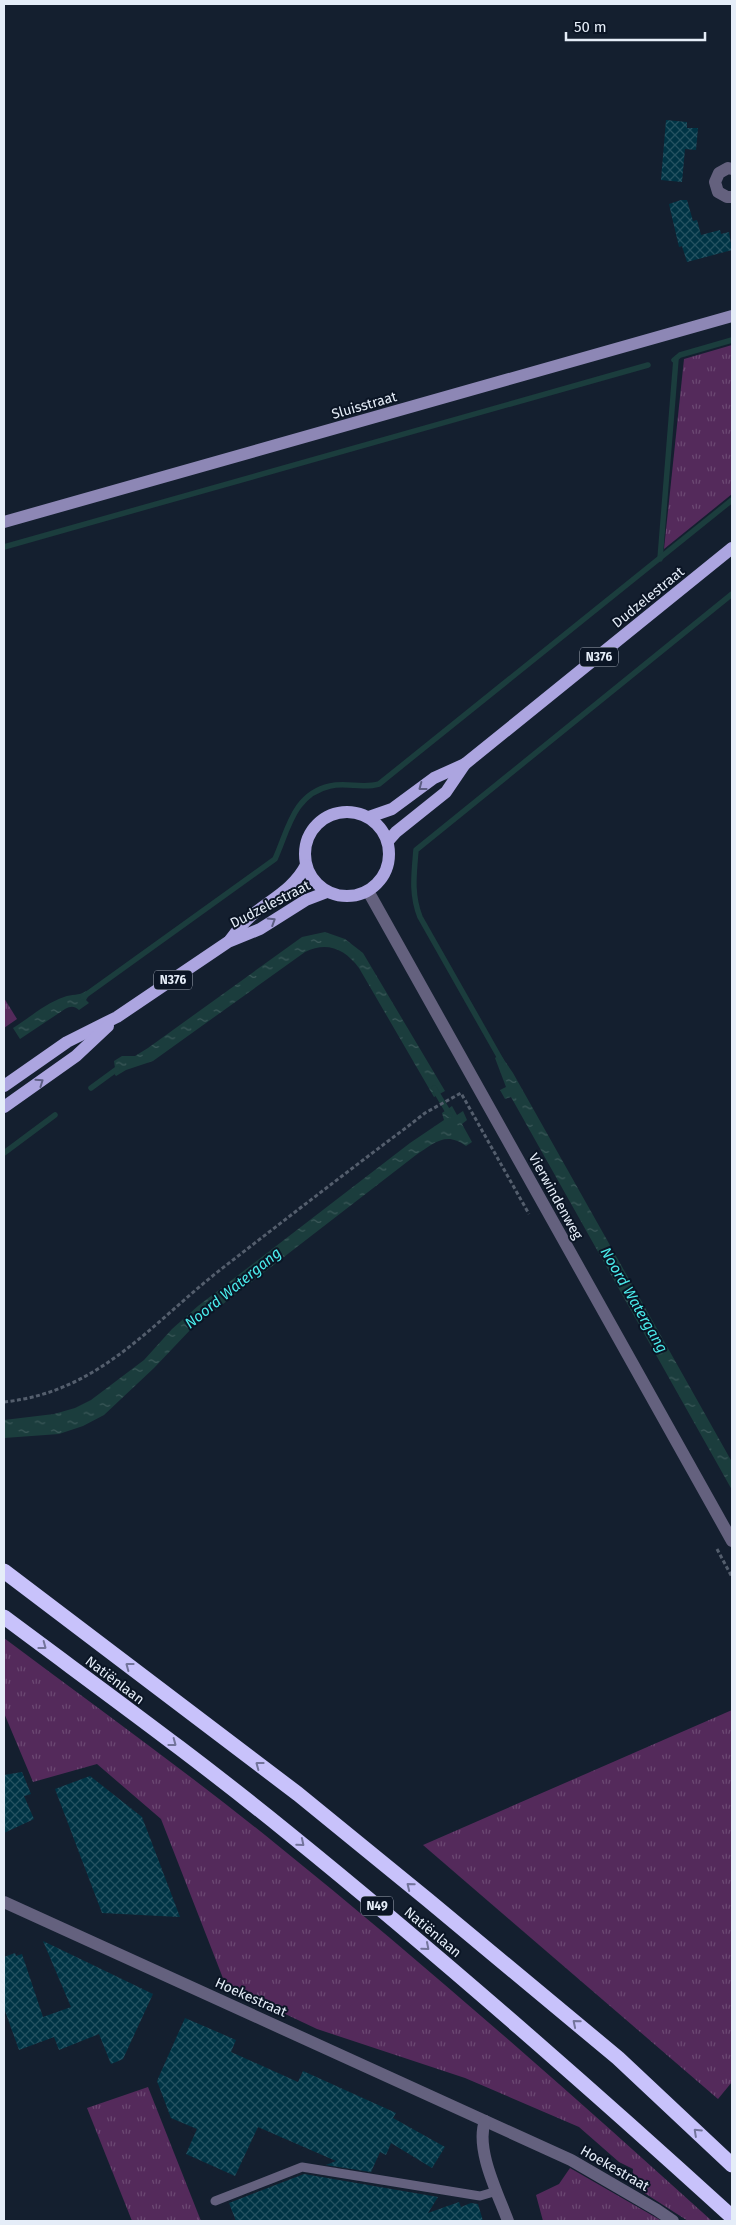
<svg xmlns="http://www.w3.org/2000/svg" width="736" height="2225" viewBox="0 0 736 2225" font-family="'Fira Sans',sans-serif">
  <defs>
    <pattern id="grass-tufts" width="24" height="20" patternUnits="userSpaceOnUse" patternTransform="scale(1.25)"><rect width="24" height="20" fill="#542a5b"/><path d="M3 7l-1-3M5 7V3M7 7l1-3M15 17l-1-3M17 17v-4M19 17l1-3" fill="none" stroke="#6c4973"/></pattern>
    <pattern id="water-ripples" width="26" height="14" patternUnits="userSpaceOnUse" patternTransform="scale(1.25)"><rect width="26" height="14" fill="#1b3d3d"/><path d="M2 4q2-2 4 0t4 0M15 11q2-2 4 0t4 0" fill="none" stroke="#3c595a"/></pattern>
    <pattern id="building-cross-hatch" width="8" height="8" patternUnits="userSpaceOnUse" patternTransform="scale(1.25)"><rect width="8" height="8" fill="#003445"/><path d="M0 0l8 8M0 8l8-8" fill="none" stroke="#255261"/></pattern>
  </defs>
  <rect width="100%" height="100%" fill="#141f2f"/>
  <g fill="url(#grass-tufts)">
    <path d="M732,345V494L664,549L684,359Z"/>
    <path d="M4,998L17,1019L4,1028Z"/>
    <path d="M4,1638C95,1706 187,1772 276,1844C425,1964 569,2092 712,2221H688L632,2185L633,2169L619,2162L579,2127L465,2078L317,2029L226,1986L161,1819L97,1764L33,1782L4,1713Z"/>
    <path d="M732,1710V2082L718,2099L423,1845Z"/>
    <path d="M148,2087L201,2221H132L87,2108Z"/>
    <path d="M570,2168L662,2221H543L536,2195L559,2184Z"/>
  </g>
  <g fill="url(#water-ripples)">
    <path d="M325,932L345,939L363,953L445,1091L434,1097L359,968C345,949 327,941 305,952L153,1061L126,1070L116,1076L112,1071L115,1068L114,1061L122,1056H135L148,1048L302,937Z"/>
    <path d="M86,991L89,995L86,1000L89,1003L79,1010C74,1006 71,1006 65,1009L20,1039L13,1028C29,1018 46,1003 64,997C72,994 79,996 86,991Z"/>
    <path d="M500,1054L513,1073L732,1462V1490L511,1097L505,1099L500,1090L506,1087L495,1058Z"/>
    <path d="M452,1106L457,1115L463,1111L467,1120L462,1124L472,1142L466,1146C446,1131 434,1143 416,1155L192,1328L154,1368L104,1415L83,1426L59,1434L4,1438V1420L54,1414L75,1408L91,1400L144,1360L172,1329L198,1306L410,1143L444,1120L442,1113Z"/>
  </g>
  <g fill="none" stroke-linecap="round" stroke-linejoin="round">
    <g stroke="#1b3d3d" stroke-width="5.5">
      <path d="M674,360L680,355L732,340"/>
      <path d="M4,547L648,365"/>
      <path d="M660,559L676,359"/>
      <path d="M83,997L275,859C288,831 293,794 330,786C347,782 362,789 379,784L732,500"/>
      <path d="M501,1060L420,917C411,894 414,874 416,850L732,594"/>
      <path d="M91,1088L117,1069"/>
      <path d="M434,1088L450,1115"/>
      <path d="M4,1153L55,1115"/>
    </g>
  </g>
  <g fill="url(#building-cross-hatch)">
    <path d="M666,120L687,122V128H698L696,150L685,149L682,182L661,180Z"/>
    <path d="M681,200H687L693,221L697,220L701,235L720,230L721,234L729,232L732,250L687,262L682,246L679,247L669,204Z"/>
    <path d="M22,1772L31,1794L24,1796L34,1819L4,1833V1775Z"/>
    <path d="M90,1776L142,1817L180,1917L102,1913L55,1789Z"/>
    <path d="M43,1941L153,1994L123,2059L111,2064L99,2034L59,2050L54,2037L19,2050L4,2008V1957L15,1953L16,1956L22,1954L43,2017L71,2007Z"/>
    <path d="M185,2018L236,2040L231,2052L298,2082L303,2071L396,2113L393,2118L445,2147L432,2168L391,2143L386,2155L380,2152L371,2172L326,2165L336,2161L258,2127L235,2176L186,2154L197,2129L171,2118L157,2081Z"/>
    <path d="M304,2174L438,2197L428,2213L459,2202L461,2207L471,2203L478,2204L483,2221H236L229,2203Z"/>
  </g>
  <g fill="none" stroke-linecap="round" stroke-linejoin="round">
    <g stroke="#545e6d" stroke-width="3" stroke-dasharray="4 2.5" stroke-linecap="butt">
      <path d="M4,1402C99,1392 150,1325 220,1270C282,1222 344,1174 407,1127L425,1113L461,1093L529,1214"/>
      <path d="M717,1549L732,1577"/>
    </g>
    <path stroke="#64617e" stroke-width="9" d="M215,2201L302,2167L480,2196L497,2191"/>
    <g stroke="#64617e" stroke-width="12">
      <path d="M732,169L728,168L719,173L715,182L718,192L727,197H732"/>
      <path d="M368,891L732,1541"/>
      <path d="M4,1902L571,2160L657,2210L673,2221"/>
      <path d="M485,2121C475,2149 498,2194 508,2221"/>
    </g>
    <path stroke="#8d87b5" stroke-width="12" d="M4,522L732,316"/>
    <g stroke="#aca5e0" stroke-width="12">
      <circle cx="347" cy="854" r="42"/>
      <path d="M369,817L392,809L434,778L465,764L732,548"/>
      <path d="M388,841L396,832L446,792L465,764"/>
      <path d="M230,940C236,932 243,923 251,916C270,900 294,889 306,865"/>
      <path d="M4,1086L67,1042L117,1017L228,942L260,929L306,900L327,892"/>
      <path d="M4,1107L76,1056L108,1026"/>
    </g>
    <g stroke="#c8c2fb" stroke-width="15">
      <path d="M4,1571L298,1794L428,1900L618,2058L732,2165"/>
      <path d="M4,1617C99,1688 195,1757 287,1832C440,1956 587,2085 732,2217"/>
    </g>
  </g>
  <defs><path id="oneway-chevron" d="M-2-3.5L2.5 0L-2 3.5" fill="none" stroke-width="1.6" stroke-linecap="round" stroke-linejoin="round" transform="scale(1.25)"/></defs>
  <g stroke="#5c5d82">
    <use href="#oneway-chevron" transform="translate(422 787) rotate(143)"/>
    <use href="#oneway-chevron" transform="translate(272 921) rotate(-32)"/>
    <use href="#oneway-chevron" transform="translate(40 1082) rotate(-35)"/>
  </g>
  <g stroke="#73749b">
    <use href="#oneway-chevron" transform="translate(43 1646) rotate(37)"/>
    <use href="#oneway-chevron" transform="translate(129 1666) rotate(-143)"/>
    <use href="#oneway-chevron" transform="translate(173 1743) rotate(37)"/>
    <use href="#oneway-chevron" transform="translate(259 1765) rotate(-143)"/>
    <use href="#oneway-chevron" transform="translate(301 1843) rotate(40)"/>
    <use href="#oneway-chevron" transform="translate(410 1886) rotate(-141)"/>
    <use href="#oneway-chevron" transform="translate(426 1947) rotate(41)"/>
    <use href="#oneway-chevron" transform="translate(576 2023) rotate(-140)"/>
    <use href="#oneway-chevron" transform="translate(697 2132) rotate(-137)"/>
  </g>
  <g text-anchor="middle" stroke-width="4" stroke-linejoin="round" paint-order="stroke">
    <g fill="#0b1525" stroke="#a4acb9" stroke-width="1">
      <rect x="580" y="647.5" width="38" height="19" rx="4"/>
      <rect x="154" y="970.5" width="38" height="19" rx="4"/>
      <rect x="361" y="1896.5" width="32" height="19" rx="4"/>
    </g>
    <g font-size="12" font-weight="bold" fill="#e5edf8">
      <text x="599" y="661">N376</text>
      <text x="173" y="984">N376</text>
      <text x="377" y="1910">N49</text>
    </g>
    <g font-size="14" fill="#e5edf8" stroke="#0b1525">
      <text transform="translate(364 405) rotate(-16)" y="5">Sluisstraat</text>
      <text transform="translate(648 597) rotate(-39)" y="5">Dudzelestraat</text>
      <text transform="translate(270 904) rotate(-27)" y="5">Dudzelestraat</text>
      <text transform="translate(556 1196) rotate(61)" y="5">Vierwindenweg</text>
      <text transform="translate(115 1680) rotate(37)" y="5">Natiënlaan</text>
      <text transform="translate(433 1932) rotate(40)" y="5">Natiënlaan</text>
      <text transform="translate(251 1997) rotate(24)" y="5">Hoekestraat</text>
      <text transform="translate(615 2168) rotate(30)" y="5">Hoekestraat</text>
    </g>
    <g font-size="15" font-style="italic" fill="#4aebea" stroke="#0b1525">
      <text transform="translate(233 1288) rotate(-39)" y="5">Noord Watergang</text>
      <text transform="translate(634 1300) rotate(60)" y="5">Noord Watergang</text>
    </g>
  </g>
  <rect width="736" height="2225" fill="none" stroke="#e5edf8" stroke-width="10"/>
  <path d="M566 32v8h139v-8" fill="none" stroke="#e5edf8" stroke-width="2.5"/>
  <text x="574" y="32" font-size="15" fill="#e5edf8" stroke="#0b1525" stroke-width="4" paint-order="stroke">50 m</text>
</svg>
